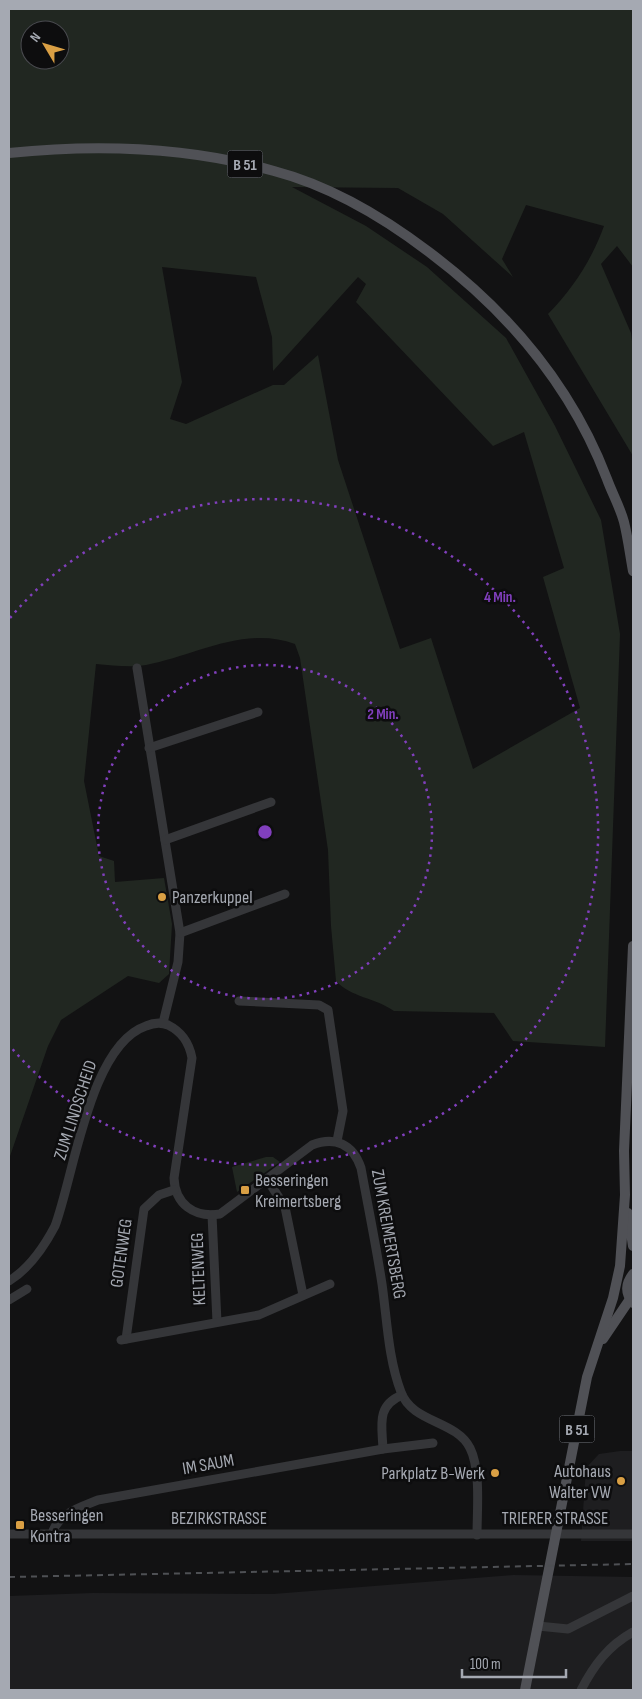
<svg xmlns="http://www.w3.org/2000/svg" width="642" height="1699" viewBox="0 0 642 1699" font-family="'Sofia Sans Condensed',sans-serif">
  <rect width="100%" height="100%" fill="#121213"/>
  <g fill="#1e1e20">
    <path d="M620,1451H633V1541H581L586,1468L599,1454Z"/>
    <path d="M513,1575L633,1577V1690H9V1596L93,1593L273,1594Z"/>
  </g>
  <g fill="#212721" fill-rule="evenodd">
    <path d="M9,9H633V267L617,246L601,264L631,333L633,349V456L548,314C573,289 592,259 604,226L526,205L502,259L513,277L443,214L398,188L292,187L366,226L427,267L506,338L555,426L601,520L620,634L605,1047L513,1041L494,1013L394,1011C376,998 350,997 336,981L331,926L328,850L300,658L295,644C245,625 194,656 146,665C130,668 112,665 96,664L84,781L99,856L114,861L115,882L164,878L172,924L169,974L159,983L128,976L61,1020L48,1046L9,1159ZM30,30H60V60H30ZM162,267L256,277L272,337L273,371L358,277L366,284L356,302L493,446L524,432L564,568L543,577L580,708L473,769L431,638L400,649L338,460L318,355L284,385H273L186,424L170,419L182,382Z"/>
    <path d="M266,1157H273L280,1162L237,1192L232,1167Z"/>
  </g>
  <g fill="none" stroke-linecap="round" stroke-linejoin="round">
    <g stroke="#353639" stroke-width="9">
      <path d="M137,668L180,933L178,962L163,1023"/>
      <path d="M149,748L258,712"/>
      <path d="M165,840L271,802"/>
      <path d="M180,933L285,894"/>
      <path d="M239,1001L319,1005L328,1010L343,1111L337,1141"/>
      <path d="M267,1179L285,1207L303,1295"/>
      <path d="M212,1215L217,1322"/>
      <path d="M9,1281C30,1268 44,1247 55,1226C74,1175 90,1045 146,1026C153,1023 161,1022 168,1025C182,1032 189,1042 192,1058L174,1178C175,1204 194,1218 220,1214L312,1145C335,1136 353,1144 361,1168C368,1206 376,1245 382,1284C387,1319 388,1358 401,1392C412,1423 456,1420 470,1448C481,1470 477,1510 477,1535"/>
      <path d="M9,1300L27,1289"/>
      <path d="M126,1339L144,1209L159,1195L174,1190"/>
      <path d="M121,1340L259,1315L330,1284"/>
      <path d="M383,1449C382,1425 376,1406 402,1395"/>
      <path d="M9,1534H633"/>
      <path d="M52,1534C57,1514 81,1507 98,1500L383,1449L433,1443"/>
      <path d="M538,1626L568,1629L633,1596"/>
      <path d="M581,1690C594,1665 608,1646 633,1632"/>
    </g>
    <g stroke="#505156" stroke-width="10">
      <path d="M9,153C97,144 189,147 274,171C331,186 383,217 429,252C509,312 571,385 607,479C612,493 620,507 624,522C628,538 630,555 633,571"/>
      <path d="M628,1213L633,1246"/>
      <path d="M633,1303C625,1293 626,1283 633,1274"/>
      <path d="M603,1339L630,1299"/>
      <path d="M525,1690L587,1377L613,1298L620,1266L625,1195L624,1151L633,946"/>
    </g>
    <path stroke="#4e5054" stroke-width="2" stroke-dasharray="6 5" stroke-linecap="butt" d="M9,1577L633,1564"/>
  </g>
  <g fill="none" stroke="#813fbd" stroke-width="2.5" stroke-dasharray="2.5 5">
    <circle cx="265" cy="832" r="167"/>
    <path d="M10 618A333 333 0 1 1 10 1046"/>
  </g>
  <g fill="#d99f44" stroke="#0d0d0e" stroke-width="2">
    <circle cx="162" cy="897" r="5"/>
    <rect x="240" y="1185" width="10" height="10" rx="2.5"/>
    <circle cx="495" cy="1473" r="5"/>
    <circle cx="621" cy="1481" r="5"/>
    <rect x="15" y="1520" width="10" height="10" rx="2.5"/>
  </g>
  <g text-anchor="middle" stroke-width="5" stroke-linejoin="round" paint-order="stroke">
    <g fill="#0d0d0e" stroke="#777a81" stroke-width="1">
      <rect x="227.5" y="150.5" width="35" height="27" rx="4"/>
      <rect x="559.5" y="1415.5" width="35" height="27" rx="4"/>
    </g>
    <g font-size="16" font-weight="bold" fill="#a5a9b2">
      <text x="245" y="170">B 51</text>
      <text x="577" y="1435">B 51</text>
    </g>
    <g font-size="18" fill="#a5a9b2" stroke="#0d0d0e" text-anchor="start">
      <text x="172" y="903">Panzerkuppel</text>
      <text x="255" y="1186">Besseringen<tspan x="255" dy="21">Kreimertsberg</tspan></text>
      <text x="611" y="1477" text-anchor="end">Autohaus<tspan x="611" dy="21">Walter VW</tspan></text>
      <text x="485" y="1479" text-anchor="end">Parkplatz B-Werk</text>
      <text x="30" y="1521">Besseringen<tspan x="30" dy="21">Kontra</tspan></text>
    </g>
    <g font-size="18" fill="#a5a9b2" stroke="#0d0d0e">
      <text transform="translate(75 1110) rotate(-72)" y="6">ZUM LINDSCHEID</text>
      <text transform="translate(389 1234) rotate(80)" y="6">ZUM KREIMERTSBERG</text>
      <text transform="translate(121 1253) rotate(-82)" y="6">GOTENWEG</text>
      <text transform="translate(198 1269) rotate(-92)" y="6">KELTENWEG</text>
      <text transform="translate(208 1464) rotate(-10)" y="6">IM SAUM</text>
      <text x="219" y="1524">BEZIRKSTRASSE</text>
      <text x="555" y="1524">TRIERER STRASSE</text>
    </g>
  </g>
  <circle cx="265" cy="832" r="8" fill="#813fbd" stroke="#0d0d0e" stroke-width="2.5"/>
  <g font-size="15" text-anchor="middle" font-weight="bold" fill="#813fbd" stroke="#0d0d0e" stroke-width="5" stroke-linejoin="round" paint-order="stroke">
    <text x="500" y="602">4 Min.</text>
    <text x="383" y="719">2 Min.</text>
  </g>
  <rect width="642" height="1699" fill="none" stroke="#a5a9b2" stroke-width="20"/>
  <g transform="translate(45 45) rotate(308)"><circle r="24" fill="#0d0d0e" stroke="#4a4b50"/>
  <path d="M0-4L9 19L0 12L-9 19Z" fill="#d99f44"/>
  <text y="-8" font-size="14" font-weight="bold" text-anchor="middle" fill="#a5a9b2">N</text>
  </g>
  <path d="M462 1669v8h104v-8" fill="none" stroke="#a5a9b2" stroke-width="2.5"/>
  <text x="470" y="1669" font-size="15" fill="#a5a9b2" stroke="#0d0d0e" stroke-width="4" paint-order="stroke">100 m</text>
</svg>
